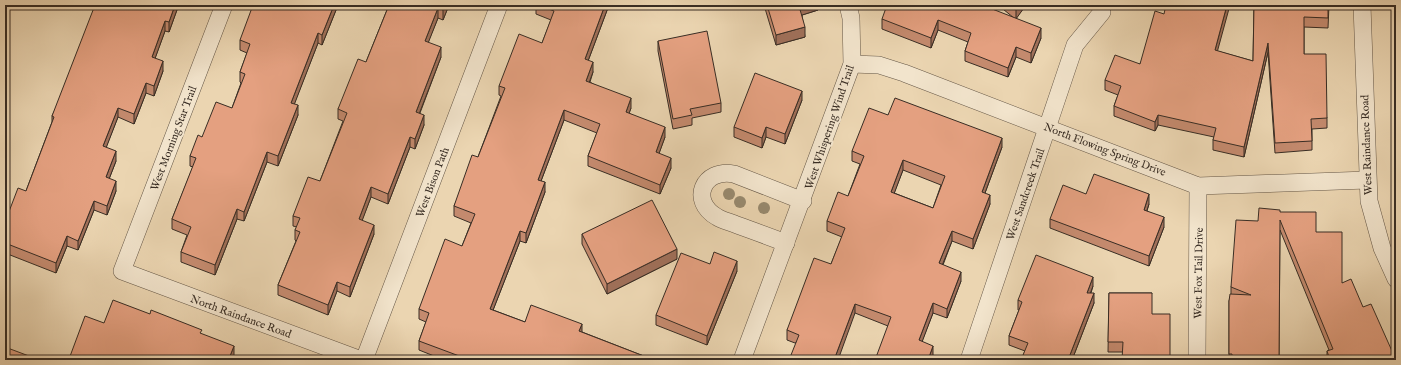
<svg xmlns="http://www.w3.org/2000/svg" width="1401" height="365" viewBox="0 0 1401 365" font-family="'IM FELL English',serif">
  <rect width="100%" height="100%" fill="#ebd5b1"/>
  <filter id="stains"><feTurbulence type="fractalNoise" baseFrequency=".005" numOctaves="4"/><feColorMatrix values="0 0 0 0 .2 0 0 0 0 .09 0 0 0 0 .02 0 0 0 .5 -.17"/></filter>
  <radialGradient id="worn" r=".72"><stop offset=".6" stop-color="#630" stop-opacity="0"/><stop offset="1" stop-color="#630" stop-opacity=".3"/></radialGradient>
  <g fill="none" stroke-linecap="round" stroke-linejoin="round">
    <g stroke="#655747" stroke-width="18">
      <g id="street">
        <path d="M224,5L122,271L361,360"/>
        <path d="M1362,5L1369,201L1382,248L1396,279"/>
        <path d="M852,64L879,65L904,73L1198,186L1367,180"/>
        <path d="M786,243C770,237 754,231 737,225C731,222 723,221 717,217C689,201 703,168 734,174L803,201"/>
        <path d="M364,360L499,5"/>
        <path d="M742,360L852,64L851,18L848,5"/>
        <path d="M969,360L1075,45L1102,12"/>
        <path d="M1197,360L1198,186"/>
      </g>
    </g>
    <use href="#street" stroke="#f2e4cc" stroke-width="17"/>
  </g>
  <g fill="#97896e">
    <circle cx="729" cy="194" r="6"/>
    <circle cx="740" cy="202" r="6"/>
    <circle cx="764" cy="208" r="6"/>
  </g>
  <g fill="#c48a6e" stroke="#382d24" fill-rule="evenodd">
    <path d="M178,5V7L169,32L165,31L155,58L163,71L154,96L146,93L134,124L118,117L106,147L116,161L109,179L116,191L107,215L94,210L78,250L67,246L56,273L5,253V222L26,191L52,122V116L104,8Z"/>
    <path d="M338,5L322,45L318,43L294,104L298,115L278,166L267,162L244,221L237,219L215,275L181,262V252L187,235L172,229V219L193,167L190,166V156L202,137L232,108L241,83L240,82V72L247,53L240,50V40Z"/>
    <path d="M389,5H449L443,20L438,18L428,42L441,57L420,113L424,125L415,149L410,147L388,204L371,197L362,220L374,234L350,297L337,291L328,315L278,295V285L296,241L295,240V230L297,227L293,226V216L320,181L343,121L338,119V109L366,62Z"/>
    <path d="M536,5H609L588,61L593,72L590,82L631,108L629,113L665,137L659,153L671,168L660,194L588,166V156L597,133L564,120L541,181L545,192L526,243L520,241L493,310L525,322L582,332L654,360H444L419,350V341L426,322L419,319V309L462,246L471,223L454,216V206L478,157L501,96L499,95V86L542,43L551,20L536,14Z"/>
    <path d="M764,5H818V10L802,15L805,37L776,45Z"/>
    <path d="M998,5H1026L1016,18L1041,38L1031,63L1016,57L1008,77L965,61V51L968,42L938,30L931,48L882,29V19L1014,18Z"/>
    <path d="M1254,5H1329L1328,28L1304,27V54L1327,118V128L1312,129V150L1275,153L1268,52L1244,157L1213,150V140L1214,137L1158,125L1155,131L1114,116V106L1118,95L1105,90V80L1140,64L1164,14L1217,51L1253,61Z"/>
    <path d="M658,41L721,103V112L692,118V125L673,129L658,51Z"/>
    <path d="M802,100L785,144L766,137L762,148L734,137V127Z"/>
    <path d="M888,115L1002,147L985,193L990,204L973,249L952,241L943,265L961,281L947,318L933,313L922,341L933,355L888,326L855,313L795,343L787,340V330L831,264L842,237L827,231V221L848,196L860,164L852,161V151ZM903,170L941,185L933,208L894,193Z"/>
    <path d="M1086,194L1149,204L1147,211L1164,227L1149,266L1050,228V219Z"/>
    <path d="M1280,212L1316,232L1342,283L1363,307L1396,360H1327V351L1329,350L1280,230L1279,360H1229V301L1231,294V287L1258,221Z"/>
    <path d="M582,234L677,259L607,294L582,244Z"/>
    <path d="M710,264L737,271L707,345L656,325V315Z"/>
    <path d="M1093,286L1091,293L1094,303L1072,360H1021L1025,351L1009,345V336L1019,310H1018V300Z"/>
    <path d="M1109,293H1152L1123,352H1108Z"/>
  </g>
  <g fill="#a0705a" stroke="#382d24">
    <path d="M175,5H178V7L169,32V22Z"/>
    <path d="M334,5H338L322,45V35Z"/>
    <path d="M445,5H449L443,20V10Z"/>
    <path d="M605,5H609L585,69V59Z"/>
    <path d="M802,5H818V10L799,16V6Z"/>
    <path d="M1019,5H1026L1016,19V9Z"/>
    <path d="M1227,5H1230L1215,60V50Z"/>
    <path d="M438,8V18L425,51V41Z"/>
    <path d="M938,20V30L931,48V38Z"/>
    <path d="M165,21V31L152,67V57Z"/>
    <path d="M805,27V37L776,45V35Z"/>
    <path d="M1041,28V38L1031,63V53Z"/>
    <path d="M318,33V43L291,113V103Z"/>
    <path d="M1268,43V52L1244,157V147Z"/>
    <path d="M441,47V57L416,122V112Z"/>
    <path d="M1016,47V57L1008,77V68Z"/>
    <path d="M163,61V71L154,96V86Z"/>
    <path d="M593,62V72L586,91V81Z"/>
    <path d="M146,83V93L134,124V114Z"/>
    <path d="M802,91V100L785,144V134Z"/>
    <path d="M631,98V108L626,122V112Z"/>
    <path d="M298,105V115L278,166V156Z"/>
    <path d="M118,108V117L103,156V146Z"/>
    <path d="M564,110V120L538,189V180Z"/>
    <path d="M424,115V125L415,149V139Z"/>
    <path d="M1158,115V125L1155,131V122Z"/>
    <path d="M665,127V137L656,162V152Z"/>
    <path d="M766,127V137L762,148V138Z"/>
    <path d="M410,137V147L388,204V194Z"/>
    <path d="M1002,138V147L982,201V192Z"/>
    <path d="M116,151V161L106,187V177Z"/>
    <path d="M267,152V162L244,221V212Z"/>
    <path d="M671,158V168L660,194V185Z"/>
    <path d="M903,160V170L891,202V192Z"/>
    <path d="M116,181V191L107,215V206Z"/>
    <path d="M545,182V192L526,243V233Z"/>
    <path d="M371,187V197L359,229V219Z"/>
    <path d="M1149,194V204L1144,219V210Z"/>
    <path d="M990,195V204L973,249V239Z"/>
    <path d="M94,201V210L78,250V241Z"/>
    <path d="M237,209V219L215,275V265Z"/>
    <path d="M1164,217V227L1149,266V256Z"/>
    <path d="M374,225V234L350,297V287Z"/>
    <path d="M520,231V241L490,318V309Z"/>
    <path d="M952,231V241L939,273V263Z"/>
    <path d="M67,236V246L56,273V263Z"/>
    <path d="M677,249V259L607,294V284Z"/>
    <path d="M737,261V271L707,345V336Z"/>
    <path d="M961,272V281L947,318V309Z"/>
    <path d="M1093,277V286L1087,302V293Z"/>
    <path d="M337,282V291L328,315V305Z"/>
    <path d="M1094,293V303L1072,360H1068Z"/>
    <path d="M933,303V313L919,350V340Z"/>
    <path d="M855,304V313L838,360H834Z"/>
    <path d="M582,324V334L579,331Z"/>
    <path d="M234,346V356L232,360L230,356Z"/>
    <path d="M933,346V355L931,360H928Z"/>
  </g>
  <g fill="#e4a080" stroke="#382d24" fill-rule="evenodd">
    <path d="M95,5H97L104,8L105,5H175L169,22L165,21L152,57L163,61L154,86L146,83L134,114L118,108L103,146L116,151L106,177L116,181L107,206L94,201L78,241L67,236L56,263L5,243V222L18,188L26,191L54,117L52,116Z"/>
    <path d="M253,5H334L322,35L318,33L291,103L298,105L278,156L267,152L244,212L237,209L215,265L181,252L191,227L172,219L196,158L190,156L198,135L202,137L216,102L232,108L245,74L240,72L250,44L240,40Z"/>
    <path d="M389,5H445L443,10L438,8L425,41L441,47L416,112L424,115L415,139L410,137L388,194L371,187L359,219L374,225L350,287L337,282L328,305L278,285L300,232L295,230L300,218L293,216L308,177L320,181L347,113L338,109L358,59L366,62Z"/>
    <path d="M538,5H605L585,59L593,62L586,81L631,98L626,112L665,127L656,152L671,158L660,185L588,156L600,124L564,110L538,180L545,182L526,233L520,231L490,309L525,322L531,305L582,324L579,331L654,360H470L419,341L429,313L419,309L445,239L462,246L475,214L454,206L472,155L478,157L505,88L499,86L519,34L542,43L554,11Z"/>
    <path d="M767,5H802L799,6L805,27L776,35Z"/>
    <path d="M887,5H982L1041,28L1031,53L1016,47L1008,68L965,51L971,33L938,20L931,38L882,19Z"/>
    <path d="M1010,5H1019L1016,9Z"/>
    <path d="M1166,5H1227L1215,50L1253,61L1254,5H1328V18L1304,17V54H1326L1327,118L1311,119L1312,141L1275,143L1268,43L1244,147L1213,140L1216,128L1158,115L1155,122L1114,106L1121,86L1105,80L1115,55L1140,64L1155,11L1164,14Z"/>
    <path d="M707,31L721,103L690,109L692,115L673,119L658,41Z"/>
    <path d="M755,73L802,91L785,134L766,127L762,138L734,127Z"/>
    <path d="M895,98L1002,138L982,192L990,195L973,239L952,231L939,263L961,272L947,309L933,303L919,340L933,346L928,360H875L891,317L855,304L834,360H789L799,335L787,330L814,258L831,264L845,228L827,221L838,192L848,196L864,156L852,151L869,108L888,115ZM903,160L945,176L933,208L891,192Z"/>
    <path d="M1094,174L1149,194L1144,210L1164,217L1149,256L1050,219L1063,185L1086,194Z"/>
    <path d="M652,200L677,249L607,284L582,234Z"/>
    <path d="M1259,208L1280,210V212H1316V232H1342V283L1351,279L1363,307L1371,304L1396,360H1330L1327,351L1333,349L1280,220L1279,360H1232V354H1229V301L1230,294L1251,295L1231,287L1236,220L1258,221Z"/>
    <path d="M714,252L737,261L707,336L656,315L681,253L710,264Z"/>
    <path d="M1036,255L1093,277L1087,293H1094L1068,360H1021L1028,343L1009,336L1022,302L1018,300Z"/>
    <path d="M1109,293H1152V314H1170V357H1173V360H1122L1123,342H1108Z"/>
    <path d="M113,300L150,314L151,310L202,330L200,333L234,346L230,356L240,360H72L69,359L85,316L104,323Z"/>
    <path d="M5,347L37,359V360H5Z"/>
  </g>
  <g text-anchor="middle" stroke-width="4" stroke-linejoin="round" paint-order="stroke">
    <g font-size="11" fill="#382d24" stroke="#f2e4cc">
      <text transform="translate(829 127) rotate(-71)" y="4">West Whispering Wind Trail</text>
      <text transform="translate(173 138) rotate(-69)" y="4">West Morning Star Trail</text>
      <text transform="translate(1366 145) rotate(-92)" y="4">West Raindance Road</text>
      <text transform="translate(1105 149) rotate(21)" y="4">North Flowing Spring Drive</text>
      <text transform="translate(432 182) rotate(-69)" y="4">West Bison Path</text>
      <text transform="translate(1025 194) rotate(-71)" y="4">West Sandcreek Trail</text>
      <text transform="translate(1198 273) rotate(-89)" y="4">West Fox Tail Drive</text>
      <text transform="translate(241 316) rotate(20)" y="4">North Raindance Road</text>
    </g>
  </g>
  <rect width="1401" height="365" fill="none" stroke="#ebd5b1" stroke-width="20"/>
  <rect x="6" y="6" width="1389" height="353" fill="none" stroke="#382d24" stroke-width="2"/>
  <rect x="10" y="10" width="1381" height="345" fill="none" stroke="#382d24"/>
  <rect width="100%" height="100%" filter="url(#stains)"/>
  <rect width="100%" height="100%" fill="url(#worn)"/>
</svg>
